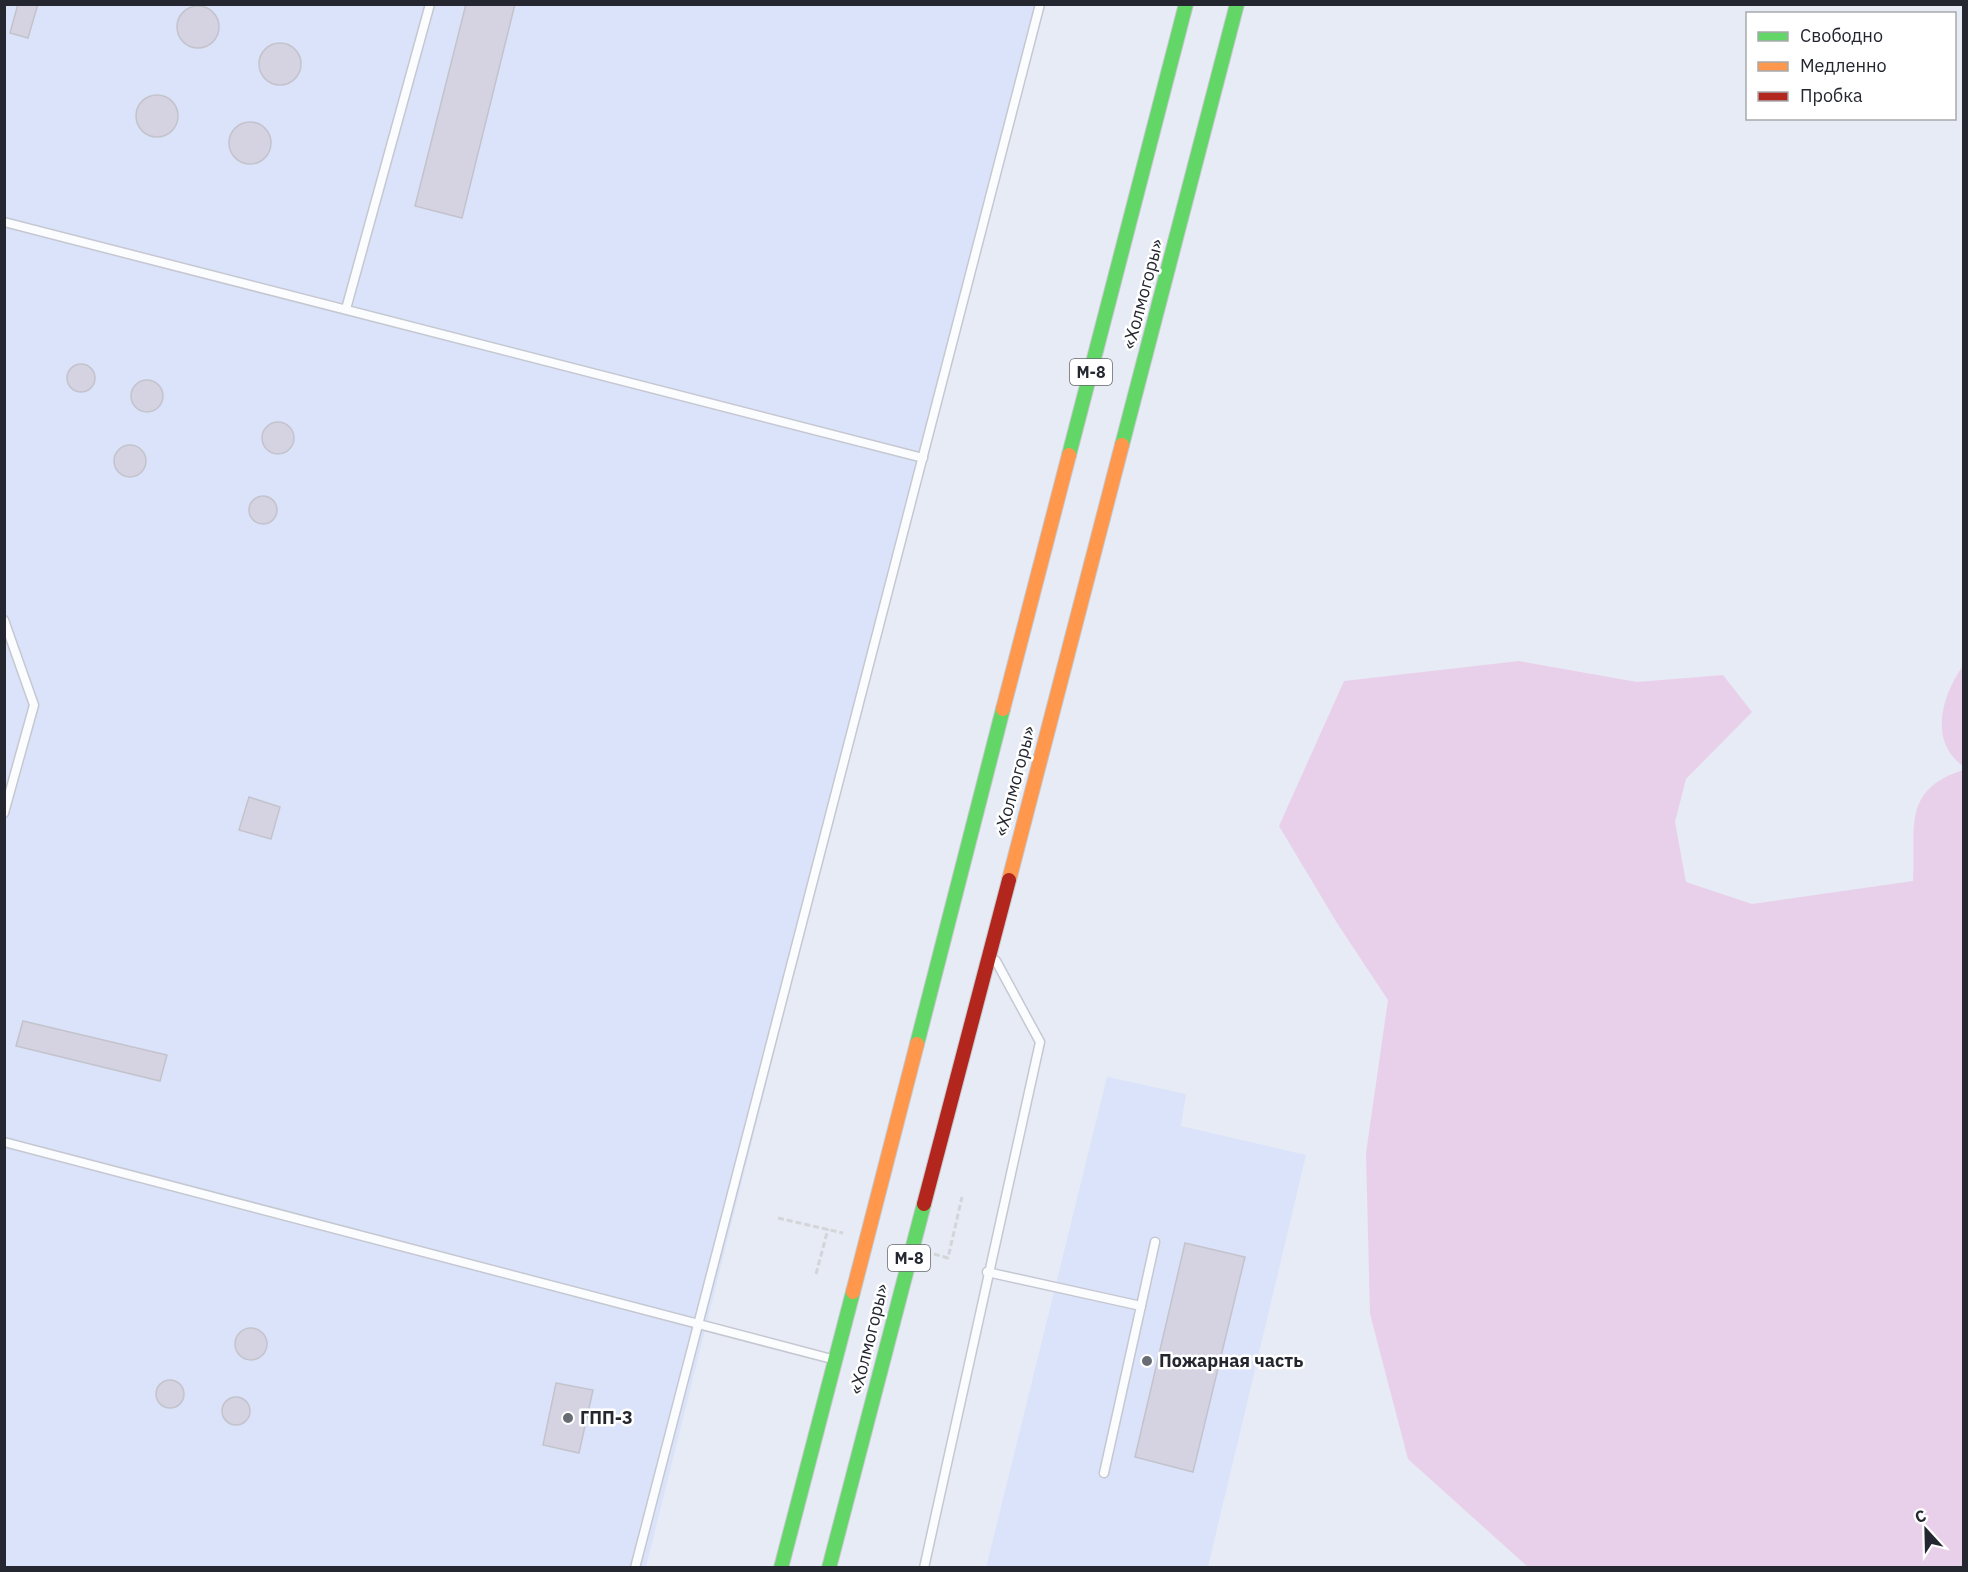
<svg xmlns="http://www.w3.org/2000/svg" width="1968" height="1572" viewBox="0 0 1968 1572" font-family="'IBM Plex Sans',sans-serif">
  <rect width="100%" height="100%" fill="#e7ebf6"/>
  <g fill="#dbe3fa">
    <path d="M5,5H1035L646,1567L5,1568Z"/>
    <path d="M1107,1077L1186,1094L1181,1126L1306,1155L1208,1567L986,1568Z"/>
  </g>
  <g fill="#e9d0ea">
    <path d="M1519,661L1637,682L1723,675L1752,712L1686,779L1675,822L1686,882L1752,904L1913,881C1916,828 1901,790 1963,770V1567H1528L1408,1459L1370,1314L1366,1153L1388,1000L1337,923L1279,826L1344,681Z"/>
    <path d="M1963,666V766C1928,741 1942,695 1963,666Z"/>
  </g>
  <g fill="#d5d2e2" stroke="#c3c3cc" stroke-width="1.5">
    <path d="M18,4H38L28,38L10,33Z"/>
    <path d="M466,4H515L462,218L415,206Z"/>
    <circle cx="198" cy="27" r="21"/>
    <circle cx="280" cy="64" r="21"/>
    <circle cx="157" cy="116" r="21"/>
    <circle cx="250" cy="143" r="21"/>
    <circle cx="81" cy="378" r="14"/>
    <circle cx="147" cy="396" r="16"/>
    <circle cx="278" cy="438" r="16"/>
    <circle cx="130" cy="461" r="16"/>
    <circle cx="263" cy="510" r="14"/>
    <path d="M249,797L280,807L271,839L239,830Z"/>
    <path d="M23,1021L167,1055L160,1081L16,1046Z"/>
    <path d="M1185,1243L1245,1257L1193,1472L1135,1457Z"/>
    <circle cx="251" cy="1344" r="16"/>
    <circle cx="170" cy="1394" r="14"/>
    <path d="M556,1383L593,1390L579,1453L543,1445Z"/>
    <circle cx="236" cy="1411" r="14"/>
  </g>
  <g fill="none" stroke-linecap="round" stroke-linejoin="round">
    <g stroke="#c5c8d1" stroke-width="11">
      <g id="lane">
        <path d="M4,222L923,458"/>
        <path d="M346,309L430,4"/>
        <path d="M4,620L34,705L4,813"/>
        <path d="M4,1142L828,1358"/>
        <path d="M987,1272L1141,1306L1104,1473"/>
        <path d="M1141,1306L1155,1242"/>
        <path d="M635,1568L1040,4"/>
        <path d="M924,1568L1040,1042L996,961"/>
      </g>
    </g>
    <g stroke="#c6c8ce" stroke-width="16">
      <g id="fast">
        <path d="M1122,445L1237,4"/>
        <path d="M1069,455L1186,4"/>
        <path d="M917,1044L1003,709"/>
        <path d="M781,1568L853,1292"/>
        <path d="M829,1568L924,1204"/>
      </g>
    </g>
    <g stroke="#c6c8ce" stroke-width="16">
      <g id="slow">
        <path d="M1003,709L1069,455"/>
        <path d="M1009,880L1122,445"/>
        <path d="M853,1292L917,1044"/>
      </g>
    </g>
    <g stroke="#c6c8ce" stroke-width="16">
      <path id="jam" d="M924,1204L1009,880"/>
    </g>
    <g stroke="#d4d5d8" stroke-width="3" stroke-dasharray="6 3" stroke-linecap="butt">
      <path d="M778,1218L843,1233"/>
      <path d="M934,1254L948,1258L962,1197"/>
      <path d="M816,1274L828,1229"/>
    </g>
    <use href="#lane" stroke="#fbfcfe" stroke-width="8"/>
    <use href="#fast" stroke="#63d668" stroke-width="14"/>
    <use href="#slow" stroke="#ff974d" stroke-width="14"/>
    <use href="#jam" stroke="#b3261e" stroke-width="14"/>
  </g>
  <g fill="#686c75" stroke="#fff" stroke-width="2">
    <circle cx="1147" cy="1361" r="6"/>
    <circle cx="568" cy="1418" r="6"/>
  </g>
  <g text-anchor="middle" stroke-width="5" stroke-linejoin="round" paint-order="stroke">
    <g fill="#fff" stroke="#66686e" stroke-width="1.5">
      <rect x="1070" y="359" width="42" height="26" rx="4.5"/>
      <rect x="888" y="1245" width="42" height="26" rx="4.5"/>
    </g>
    <g font-size="16" font-weight="bold" fill="#242730">
      <text x="1091" y="378">М-8</text>
      <text x="909" y="1264">М-8</text>
    </g>
    <g font-size="18" fill="#242730" stroke="#fff">
      <text transform="translate(1143 294) rotate(-75)" y="6">«Холмогоры»</text>
      <text transform="translate(1015 781) rotate(-75)" y="6">«Холмогоры»</text>
      <text transform="translate(869 1339) rotate(-76)" y="6">«Холмогоры»</text>
    </g>
    <g font-size="18" font-weight="bold" fill="#242730" stroke="#fff" text-anchor="start">
      <text x="1159" y="1367">Пожарная часть</text>
      <text x="580" y="1424">ГПП-3</text>
    </g>
  </g>
  <rect width="1968" height="1572" fill="none" stroke="#242730" stroke-width="12"/>
  <rect x="1746" y="12" width="210" height="108" fill="#ffffff" stroke="#a7a9ac" stroke-width="1.5"/>
  <rect x="1758" y="32" width="30" height="9" fill="#63d668" stroke="#a7a9ac" stroke-width="1.5"/>
  <text x="1800" y="42" font-size="18" fill="#242730">Свободно</text>
  <rect x="1758" y="62" width="30" height="9" fill="#ff974d" stroke="#a7a9ac" stroke-width="1.5"/>
  <text x="1800" y="72" font-size="18" fill="#242730">Медленно</text>
  <rect x="1758" y="92" width="30" height="9" fill="#b3261e" stroke="#a7a9ac" stroke-width="1.5"/>
  <text x="1800" y="102" font-size="18" fill="#242730">Пробка</text>
  <g transform="translate(1926 1530) rotate(338)" stroke="#ffffff" stroke-width="4.5" paint-order="stroke">
  <path d="M0-4.5L10 22L0 15L-10 22Z" fill="#242730"/>
  <text y="-9" font-size="16" font-weight="bold" text-anchor="middle" fill="#242730">С</text>
  </g>
</svg>
